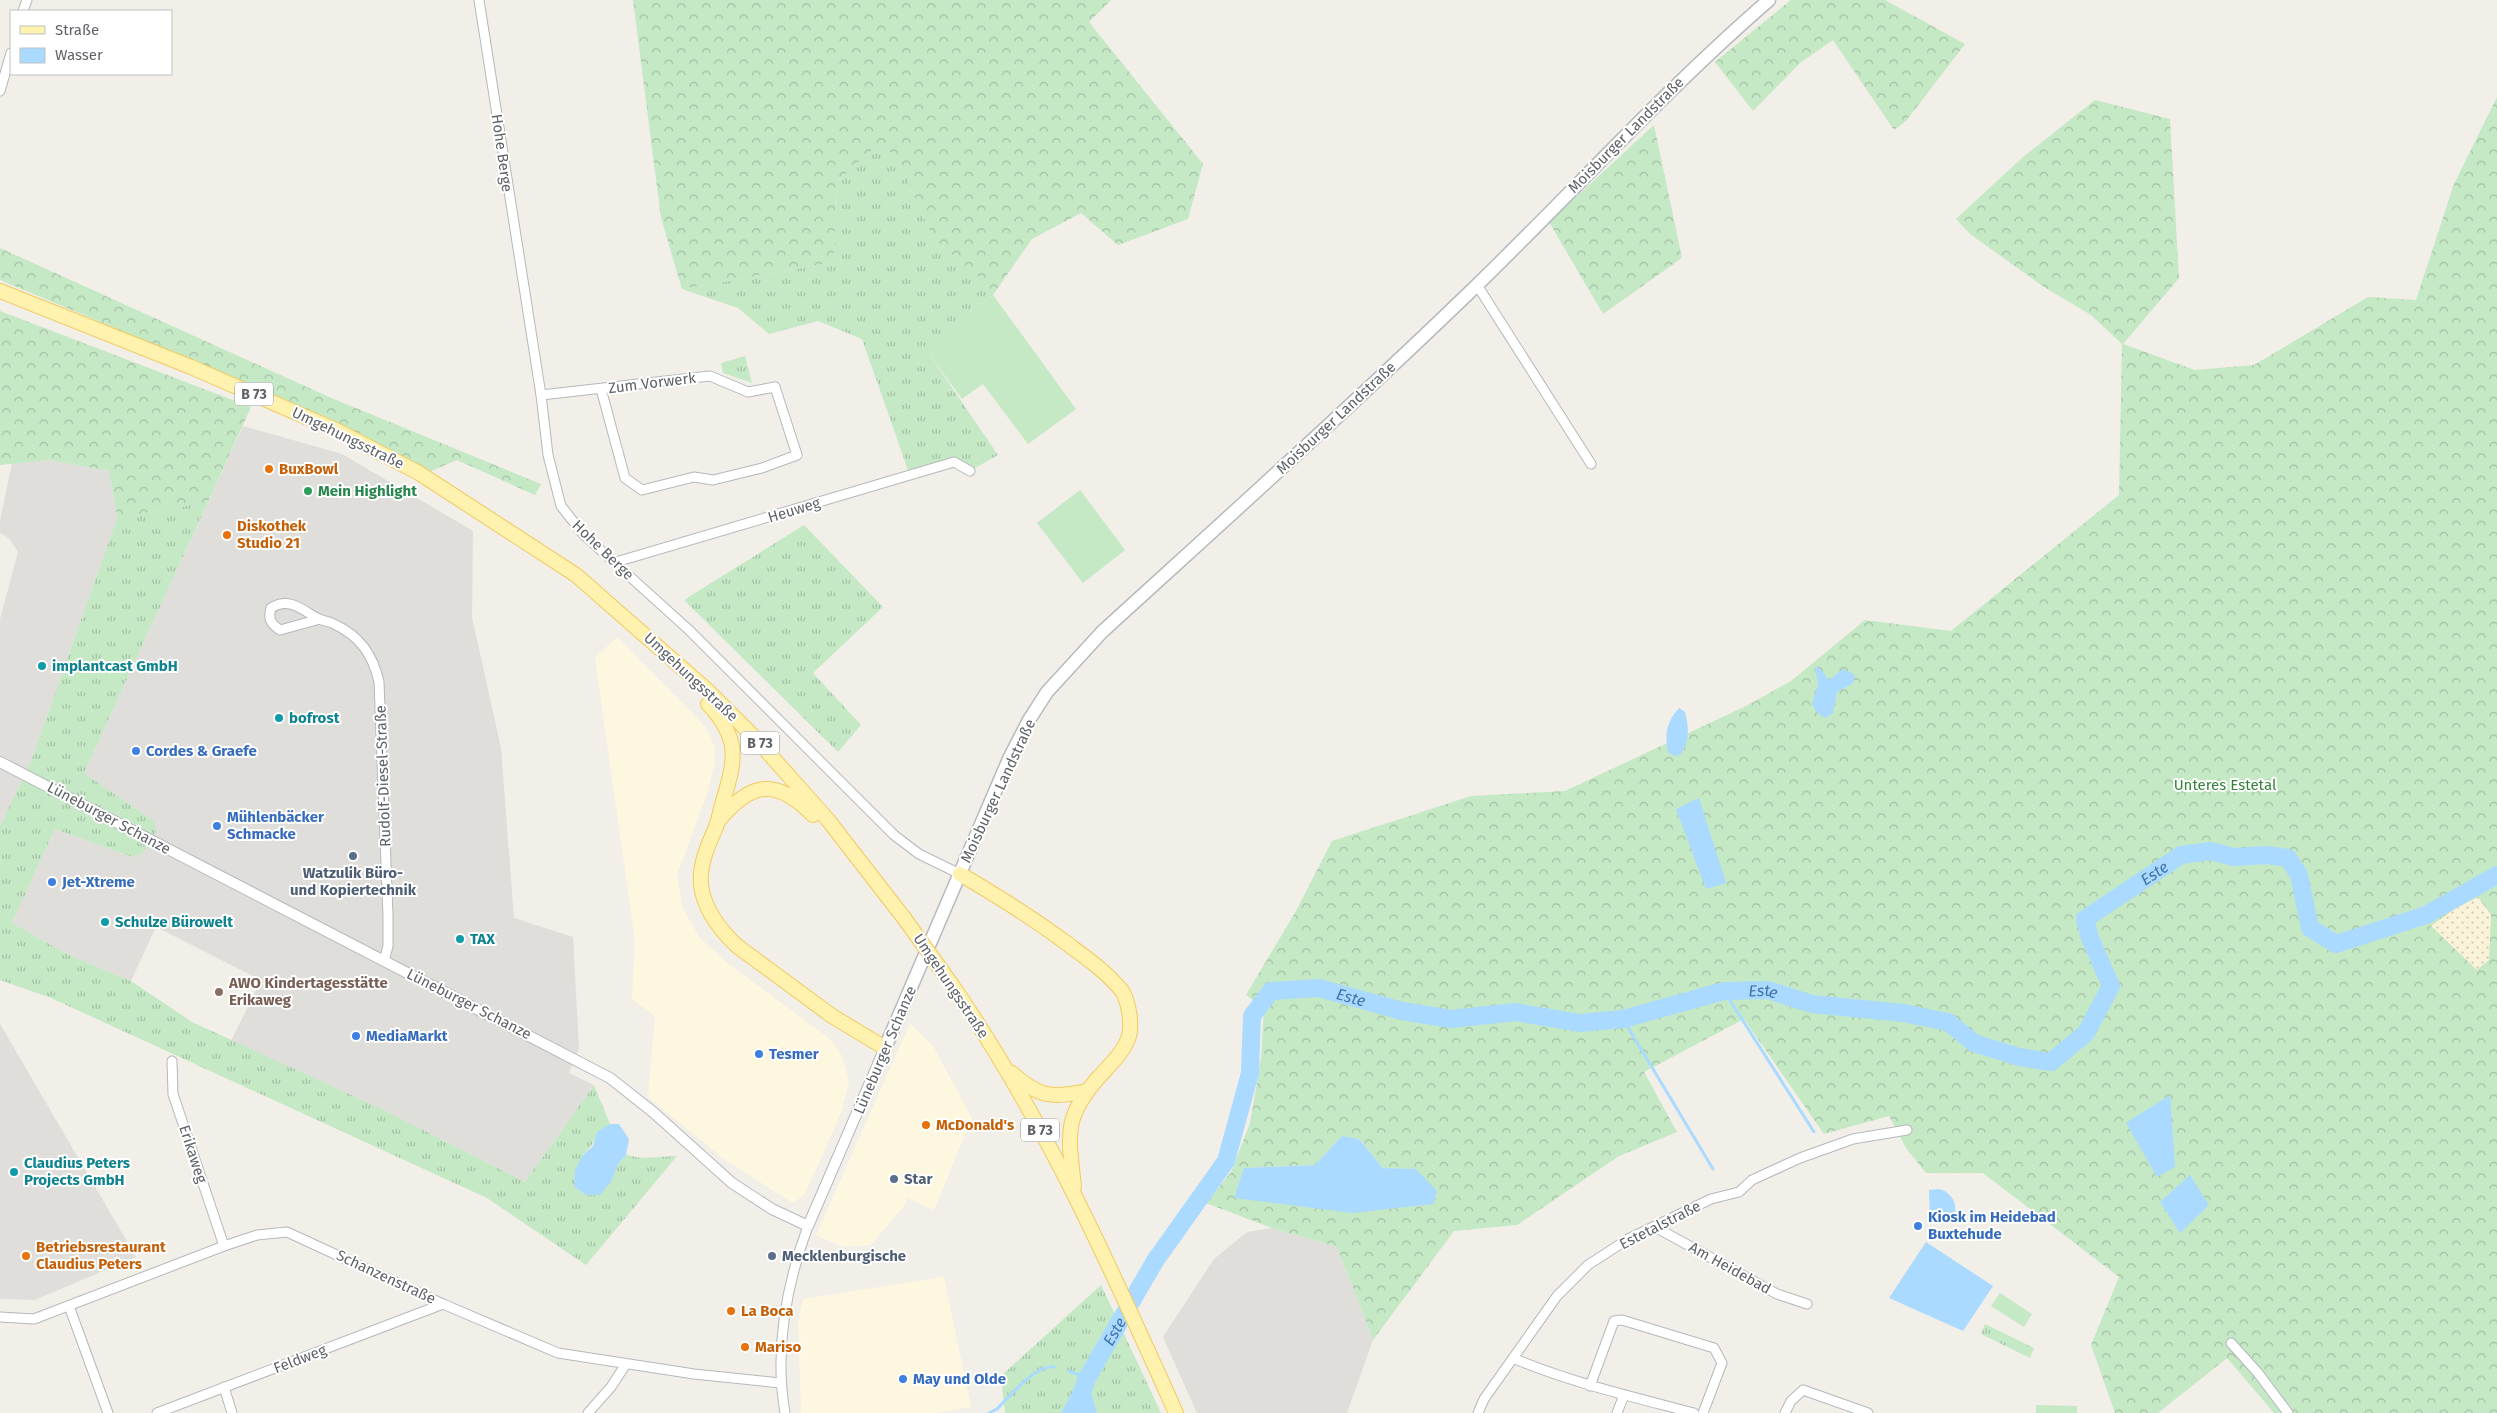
<svg xmlns="http://www.w3.org/2000/svg" width="2497" height="1413" viewBox="0 0 2497 1413" font-family="'Fira Sans',sans-serif">
  <defs>
    <pattern id="grass-tufts" width="24" height="20" patternUnits="userSpaceOnUse" patternTransform="scale(1.25)"><rect width="24" height="20" fill="#c5e8c5"/><path d="M3 7l-1-3M5 7V3M7 7l1-3M15 17l-1-3M17 17v-4M19 17l1-3" fill="none" stroke="#a3c0a4"/></pattern>
    <pattern id="forest-crowns" width="20" height="18" patternUnits="userSpaceOnUse" patternTransform="scale(1.25)"><rect width="20" height="18" fill="#c5e8c5"/><path d="M2 6a3 3 0 1 1 6 0M12 15a3 3 0 1 1 6 0" fill="none" stroke="#a3c0a4"/></pattern>
    <pattern id="sand-dots" width="8" height="8" patternUnits="userSpaceOnUse" patternTransform="scale(1.25)"><rect width="8" height="8" fill="#fbf3d9"/><path d="M2 2h.1M6 6h.1" fill="none" stroke="#cec8b4" stroke-width="1.8" stroke-linecap="round"/></pattern>
  </defs>
  <rect width="100%" height="100%" fill="#f1efe8"/>
  <g fill="#fef7e0">
    <path d="M617,637L699,720L709,733L715,748V762L708,791L677,875L682,906L699,937L726,962L829,1038L842,1056L849,1082L841,1113L805,1194L793,1203L724,1159L648,1097L655,1016L632,999L635,941L595,658Z"/>
    <path d="M910,1023L933,1046L972,1118L934,1210L908,1198L904,1206L871,1245L843,1247L816,1235Z"/>
    <path d="M944,1277L971,1407L935,1413H801L798,1321L803,1299Z"/>
  </g>
  <g fill="#e0deda">
    <path d="M243,426L342,454L473,531L472,617L501,748L514,918L573,937L579,1049L569,1073L594,1085L525,1182L382,1109L231,1041L261,980L156,927L131,981L69,955L12,923L55,829L132,857L154,821L84,773Z"/>
    <path d="M50,460L109,471L117,518L30,764L0,826V619L18,552L9,538L0,533V521L12,463Z"/>
    <path d="M0,1024L136,1257L35,1300L0,1299Z"/>
    <path d="M1272,1228L1337,1247L1373,1340L1347,1413H1197L1163,1337L1214,1259L1247,1232Z"/>
  </g>
  <g fill="url(#grass-tufts)">
    <path d="M879,144L897,157L933,238L988,285L993,295L945,330L951,338L929,354L998,455L970,471L954,462L908,470L862,339L818,321L769,334L738,308L682,289L834,262L836,182Z"/>
    <path d="M745,356L752,383L723,373L721,363Z"/>
    <path d="M208,502L84,773L154,821L156,832L143,853L132,857L55,829L12,923L69,955L131,981L192,1022L382,1109L525,1182L594,1085L610,1124C593,1135 597,1142 583,1155L612,1180L618,1164L626,1155L641,1158L677,1156L586,1265L487,1198L51,998L0,980V826L30,764L117,518Z"/>
    <path d="M804,525L883,607L813,673L861,725L838,752L684,600Z"/>
    <path d="M1101,1285L1161,1413H1097L1087,1378L1082,1376L1061,1413H1005L1001,1376Z"/>
    <path d="M1985,1324L2034,1348L2030,1358L1981,1334Z"/>
  </g>
  <g fill="url(#forest-crowns)" fill-rule="evenodd">
    <path d="M633,0H1111L1089,22L1203,164L1188,219L1118,245L1081,213L1032,239L993,295L988,285L933,238L897,157L879,144L836,182L834,262L682,289L661,218Z"/>
    <path d="M1791,0H1885L1965,44L1906,121L1894,130L1833,40L1800,63L1753,111L1715,62Z"/>
    <path d="M2497,97V1413H2274L2227,1358L2158,1413H2115L2091,1345L2119,1277L1983,1173H1926L1906,1148L1889,1116L1824,1134L1744,1019L1644,1072L1677,1132L1619,1156L1517,1225L1454,1231L1373,1340L1337,1247L1272,1228L1206,1203L1231,1172L1250,1123L1261,1059L1264,1008L1246,995L1296,911L1332,841L1471,796L1565,791L1746,706L1791,681L1865,620L1951,631L2119,495L2122,344L2091,315L2044,287L1970,234L1956,219L2023,157L2095,100L2170,119L2179,278L2123,344L2195,370L2254,365L2368,297L2416,300L2454,184ZM1342,1136L1359,1139L1383,1168L1416,1169L1244,1168L1315,1165Z"/>
    <path d="M1654,125L1682,258L1603,314L1549,222Z"/>
    <path d="M0,248L329,397L541,484L535,495L457,460L431,471L251,385L0,280Z"/>
    <path d="M0,311L251,407L208,502L117,518L109,471L50,460L0,465Z"/>
  </g>
  <path fill="url(#sand-dots)" d="M2478,897L2491,915L2489,960L2477,970L2431,926L2456,908Z"/>
  <g fill="#c5e8c5">
    <path d="M993,295L1076,409L1028,444L983,384L962,399L929,354L950,338L945,330Z"/>
    <path d="M1080,490L1125,550L1083,583L1037,523Z"/>
    <path d="M2000,1293L2032,1314L2024,1327L1991,1306Z"/>
    <path d="M2036,1405L2077,1406V1413H2036Z"/>
  </g>
  <g fill="#aadaff">
    <path d="M1818,666L1829,680L1843,669L1855,675L1853,683L1837,692L1833,713L1825,718L1817,713L1812,704L1818,684L1815,668Z"/>
    <path d="M1679,708L1685,712C1689,728 1690,742 1680,755L1674,756L1668,752C1664,734 1667,721 1679,708Z"/>
    <path d="M1699,798L1726,883L1706,889L1676,809Z"/>
    <path d="M2170,1095L2175,1167L2157,1177L2126,1123Z"/>
    <path d="M610,1124H619L629,1139L626,1155L618,1164L612,1180L600,1195H586L574,1186L575,1170L583,1155L593,1146L597,1132Z"/>
    <path d="M1342,1136L1359,1139L1383,1168L1416,1169L1437,1191L1433,1204L1352,1213L1234,1198L1244,1168L1315,1165Z"/>
    <path d="M2190,1175L2209,1205L2180,1233L2160,1202Z"/>
    <path d="M1939,1189C1952,1193 1958,1203 1954,1217L1930,1218L1929,1190Z"/>
    <path d="M1926,1242L1993,1286L1963,1331L1889,1298Z"/>
    <path d="M1081,1376L1087,1378L1097,1413H1061Z"/>
  </g>
  <g fill="none" stroke-linecap="round" stroke-linejoin="round">
    <g stroke="#aadaff" stroke-width="3">
      <path d="M1724,991L1814,1132"/>
      <path d="M1623,1019L1713,1169"/>
      <path d="M1069,1371L1087,1378"/>
      <path d="M989,1413L997,1409C1009,1397 1036,1364 1054,1367"/>
    </g>
    <path stroke="#aadaff" stroke-width="18" id="s1" d="M1075,1413L1087,1378L1155,1261L1226,1161L1250,1073L1252,1016L1271,991L1319,988L1402,1011L1451,1019L1515,1012L1580,1023L1623,1019L1724,991L1768,990L1812,1004L1903,1013L1948,1022L1974,1043L2019,1057L2051,1062L2086,1033L2111,986L2090,938L2085,919L2181,855L2210,851L2234,857L2267,855L2288,858L2299,875L2310,928L2336,944L2426,915L2497,875"/>
    <g stroke="#b5b8bc" stroke-width="11">
      <g id="minor">
        <path d="M479,0L541,395L548,455L561,506L584,535L689,630L894,835L919,854L960,874"/>
        <path d="M23,11L27,0"/>
        <path d="M0,91L11,53"/>
        <path d="M1477,285L1591,464"/>
        <path d="M541,395L710,376L748,392L775,387L797,455L762,468L713,480L694,477L642,490L625,478L601,389"/>
        <path d="M616,562L954,462L970,471"/>
        <path d="M320,619L280,630C270,623 268,619 271,608C290,596 303,611 319,619C324,621 329,621 334,624C360,636 373,655 379,682L388,916V946L384,961"/>
        <path d="M172,1061L173,1094L224,1246"/>
        <path d="M1655,1227L1777,1294L1807,1304"/>
        <path d="M69,1306L108,1413"/>
        <path d="M0,1317L34,1319L224,1246L257,1235L287,1232L443,1304L558,1353L694,1374L780,1383"/>
        <path d="M2231,1343L2258,1373L2288,1413"/>
        <path d="M1515,1359C1573,1383 1633,1397 1694,1413"/>
        <path d="M1590,1386L1614,1321L1622,1320L1714,1348L1722,1363L1703,1413"/>
        <path d="M224,1387L232,1413"/>
        <path d="M157,1413L443,1304"/>
        <path d="M588,1413L611,1387L626,1364"/>
        <path d="M785,1413C774,1349 786,1286 808,1226"/>
        <path d="M1478,1413L1484,1399L1557,1296L1588,1265L1628,1239L1711,1199L1739,1192L1752,1180L1800,1158L1853,1139L1907,1130"/>
        <path d="M1617,1413L1624,1395"/>
        <path d="M1785,1413L1791,1401L1803,1390L1868,1413"/>
      </g>
    </g>
    <g stroke="#b5b8bc" stroke-width="12">
      <path id="tertiary" d="M0,762L610,1078L653,1112L732,1183L772,1209L808,1226L885,1048"/>
    </g>
    <g stroke="#b6babf" stroke-width="15">
      <path id="secondary" d="M885,1048L1009,759L1029,720L1047,692L1102,632C1227,518 1353,405 1475,287C1573,192 1665,90 1769,0"/>
    </g>
    <g stroke="#f2c960" stroke-width="16">
      <g id="primary">
        <path d="M0,291L191,367L338,431L419,473L576,575L707,690L756,739L828,820L904,918"/>
        <path d="M708,704C740,738 736,759 723,801C720,810 719,819 716,827C708,845 699,865 701,885C704,910 720,930 737,946L832,1016L885,1048"/>
        <path d="M719,820C751,782 776,777 813,815"/>
        <path d="M960,874C996,895 1031,917 1065,942C1085,957 1106,971 1122,991C1129,1002 1133,1027 1128,1039C1122,1054 1109,1066 1098,1078C1062,1119 1069,1137 1074,1187"/>
        <path d="M952,985C1044,1118 1110,1266 1176,1413"/>
        <path d="M1012,1073C1039,1098 1053,1098 1087,1091"/>
      </g>
    </g>
    <use href="#minor" stroke="#fff" stroke-width="9"/>
    <use href="#tertiary" stroke="#fff" stroke-width="10"/>
    <use href="#secondary" stroke="#fff" stroke-width="12"/>
    <use href="#primary" stroke="#fff2af" stroke-width="14"/>
    <g stroke="#f2c960" stroke-width="16" stroke-linecap="butt">
      <path id="primary-bridge" d="M904,918L952,985"/>
    </g>
    <use href="#primary-bridge" stroke="#fff2af" stroke-width="14"/>
  </g>
  <g fill="#e8710a" stroke="#fff" stroke-width="2">
    <circle cx="269" cy="469" r="5"/>
    <circle cx="227" cy="535" r="5"/>
    <circle cx="926" cy="1125" r="5"/>
    <circle cx="26" cy="1256" r="5"/>
    <circle cx="731" cy="1311" r="5"/>
    <circle cx="745" cy="1347" r="5"/>
  </g>
  <circle fill="#2e9e5b" stroke="#fff" stroke-width="2" cx="308" cy="491" r="5"/>
  <g fill="#0f9aa8" stroke="#fff" stroke-width="2">
    <circle cx="42" cy="666" r="5"/>
    <circle cx="279" cy="718" r="5"/>
    <circle cx="105" cy="922" r="5"/>
    <circle cx="460" cy="939" r="5"/>
    <circle cx="14" cy="1172" r="5"/>
  </g>
  <g fill="#3f7fe0" stroke="#fff" stroke-width="2">
    <circle cx="136" cy="751" r="5"/>
    <circle cx="217" cy="826" r="5"/>
    <circle cx="52" cy="882" r="5"/>
    <circle cx="356" cy="1036" r="5"/>
    <circle cx="759" cy="1054" r="5"/>
    <circle cx="1918" cy="1226" r="5"/>
    <circle cx="903" cy="1379" r="5"/>
  </g>
  <g fill="#5c6f8a" stroke="#fff" stroke-width="2">
    <circle cx="353" cy="856" r="5"/>
    <circle cx="894" cy="1179" r="5"/>
    <circle cx="772" cy="1256" r="5"/>
  </g>
  <circle fill="#8d6e63" stroke="#fff" stroke-width="2" cx="219" cy="992" r="5"/>
  <g text-anchor="middle" stroke-width="4" stroke-linejoin="round" paint-order="stroke">
    <g fill="#fff" stroke="#8f9295" stroke-width="1">
      <rect x="235" y="382.5" width="38" height="23" rx="4"/>
      <rect x="741" y="731.5" width="38" height="23" rx="4"/>
      <rect x="1021" y="1118.5" width="38" height="23" rx="4"/>
    </g>
    <g font-size="14" font-weight="bold" fill="#5f6368">
      <text x="254" y="399">B 73</text>
      <text x="760" y="748">B 73</text>
      <text x="1040" y="1135">B 73</text>
    </g>
    <g font-size="15" fill="#5f6368" stroke="#fff">
      <text transform="translate(1626 135) rotate(-45)" y="5">Moisburger Landstraße</text>
      <text transform="translate(502 153) rotate(82)" y="5">Hohe Berge</text>
      <text transform="translate(652 383) rotate(-7)" y="5">Zum Vorwerk</text>
      <text transform="translate(1336 418) rotate(-43)" y="5">Moisburger Landstraße</text>
      <text transform="translate(348 438) rotate(26)" y="5">Umgehungsstraße</text>
      <text transform="translate(794 510) rotate(-17)" y="5">Heuweg</text>
      <text transform="translate(603 550) rotate(44)" y="5">Hohe Berge</text>
      <text transform="translate(691 677) rotate(43)" y="5">Umgehungsstraße</text>
      <text transform="translate(383 776) rotate(-92)" y="5">Rudolf-Diesel-Straße</text>
      <text transform="translate(998 791) rotate(-65)" y="5">Moisburger Landstraße</text>
      <text transform="translate(109 818) rotate(28)" y="5">Lüneburger Schanze</text>
      <text transform="translate(951 986) rotate(56)" y="5">Umgehungsstraße</text>
      <text transform="translate(469 1004) rotate(27)" y="5">Lüneburger Schanze</text>
      <text transform="translate(885 1050) rotate(-67)" y="5">Lüneburger Schanze</text>
      <text transform="translate(193 1154) rotate(72)" y="5">Erikaweg</text>
      <text transform="translate(1660 1225) rotate(-27)" y="5">Estetalstraße</text>
      <text transform="translate(1730 1268) rotate(29)" y="5">Am Heidebad</text>
      <text transform="translate(386 1277) rotate(25)" y="5">Schanzenstraße</text>
      <text transform="translate(300 1359) rotate(-21)" y="5">Feldweg</text>
    </g>
    <g font-size="15" font-weight="bold" fill="#c56008" stroke="#fff" text-anchor="start">
      <text x="279" y="474">BuxBowl</text>
      <text x="237" y="531">Diskothek<tspan x="237" dy="17">Studio 21</tspan></text>
      <text x="936" y="1130">McDonald's</text>
      <text x="36" y="1252">Betriebsrestaurant<tspan x="36" dy="17">Claudius Peters</tspan></text>
      <text x="741" y="1316">La Boca</text>
      <text x="755" y="1352">Mariso</text>
    </g>
    <g font-size="15" font-weight="bold" fill="#27864d" stroke="#fff" text-anchor="start">
      <text x="318" y="496">Mein Highlight</text>
    </g>
    <g font-size="15" font-weight="bold" fill="#0d838f" stroke="#fff" text-anchor="start">
      <text x="52" y="671">implantcast GmbH</text>
      <text x="289" y="723">bofrost</text>
      <text x="115" y="927">Schulze Bürowelt</text>
      <text x="470" y="944">TAX</text>
      <text x="24" y="1168">Claudius Peters<tspan x="24" dy="17">Projects GmbH</tspan></text>
    </g>
    <g font-size="15" font-weight="bold" fill="#366cbe" stroke="#fff" text-anchor="start">
      <text x="146" y="756">Cordes &amp; Graefe</text>
      <text x="227" y="822">Mühlenbäcker<tspan x="227" dy="17">Schmacke</tspan></text>
      <text x="62" y="887">Jet-Xtreme</text>
      <text x="366" y="1041">MediaMarkt</text>
      <text x="769" y="1059">Tesmer</text>
      <text x="1928" y="1222">Kiosk im Heidebad<tspan x="1928" dy="17">Buxtehude</tspan></text>
      <text x="913" y="1384">May und Olde</text>
    </g>
    <g font-size="15" fill="#348238" stroke="#fff">
      <text x="2225" y="790">Unteres Estetal</text>
    </g>
    <g font-size="15" font-weight="bold" fill="#4e5e75" stroke="#fff" text-anchor="start">
      <text x="353" y="878" text-anchor="middle">Watzulik Büro-<tspan x="353" dy="17">und Kopiertechnik</tspan></text>
      <text x="904" y="1184">Star</text>
      <text x="782" y="1261">Mecklenburgische</text>
    </g>
    <g font-size="15" font-weight="bold" fill="#785e54" stroke="#fff" text-anchor="start">
      <text x="229" y="988">AWO Kindertagesstätte<tspan x="229" dy="17">Erikaweg</tspan></text>
    </g>
    <g font-size="16" font-style="italic" fill="#4174aa" stroke="#fff">
      <text dy="6" stroke="none"><textPath href="#s1" startOffset="1531">Este</textPath></text>
      <text dy="6" stroke="none"><textPath href="#s1" startOffset="976">Este</textPath></text>
      <text dy="6" stroke="none"><textPath href="#s1" startOffset="556">Este</textPath></text>
      <text dy="6" stroke="none"><textPath href="#s1" startOffset="91">Este</textPath></text>
    </g>
  </g>
  <rect x="10" y="10" width="162" height="65" fill="#ffffff" stroke="#bfc1c3"/>
  <rect x="20" y="26" width="25" height="8" fill="#fff2af" stroke="#bfc1c3"/>
  <text x="55" y="35" font-size="15" fill="#5f6368">Straße</text>
  <rect x="20" y="48" width="25" height="15" fill="#aadaff" stroke="#bfc1c3"/>
  <text x="55" y="60" font-size="15" fill="#5f6368">Wasser</text>
</svg>
